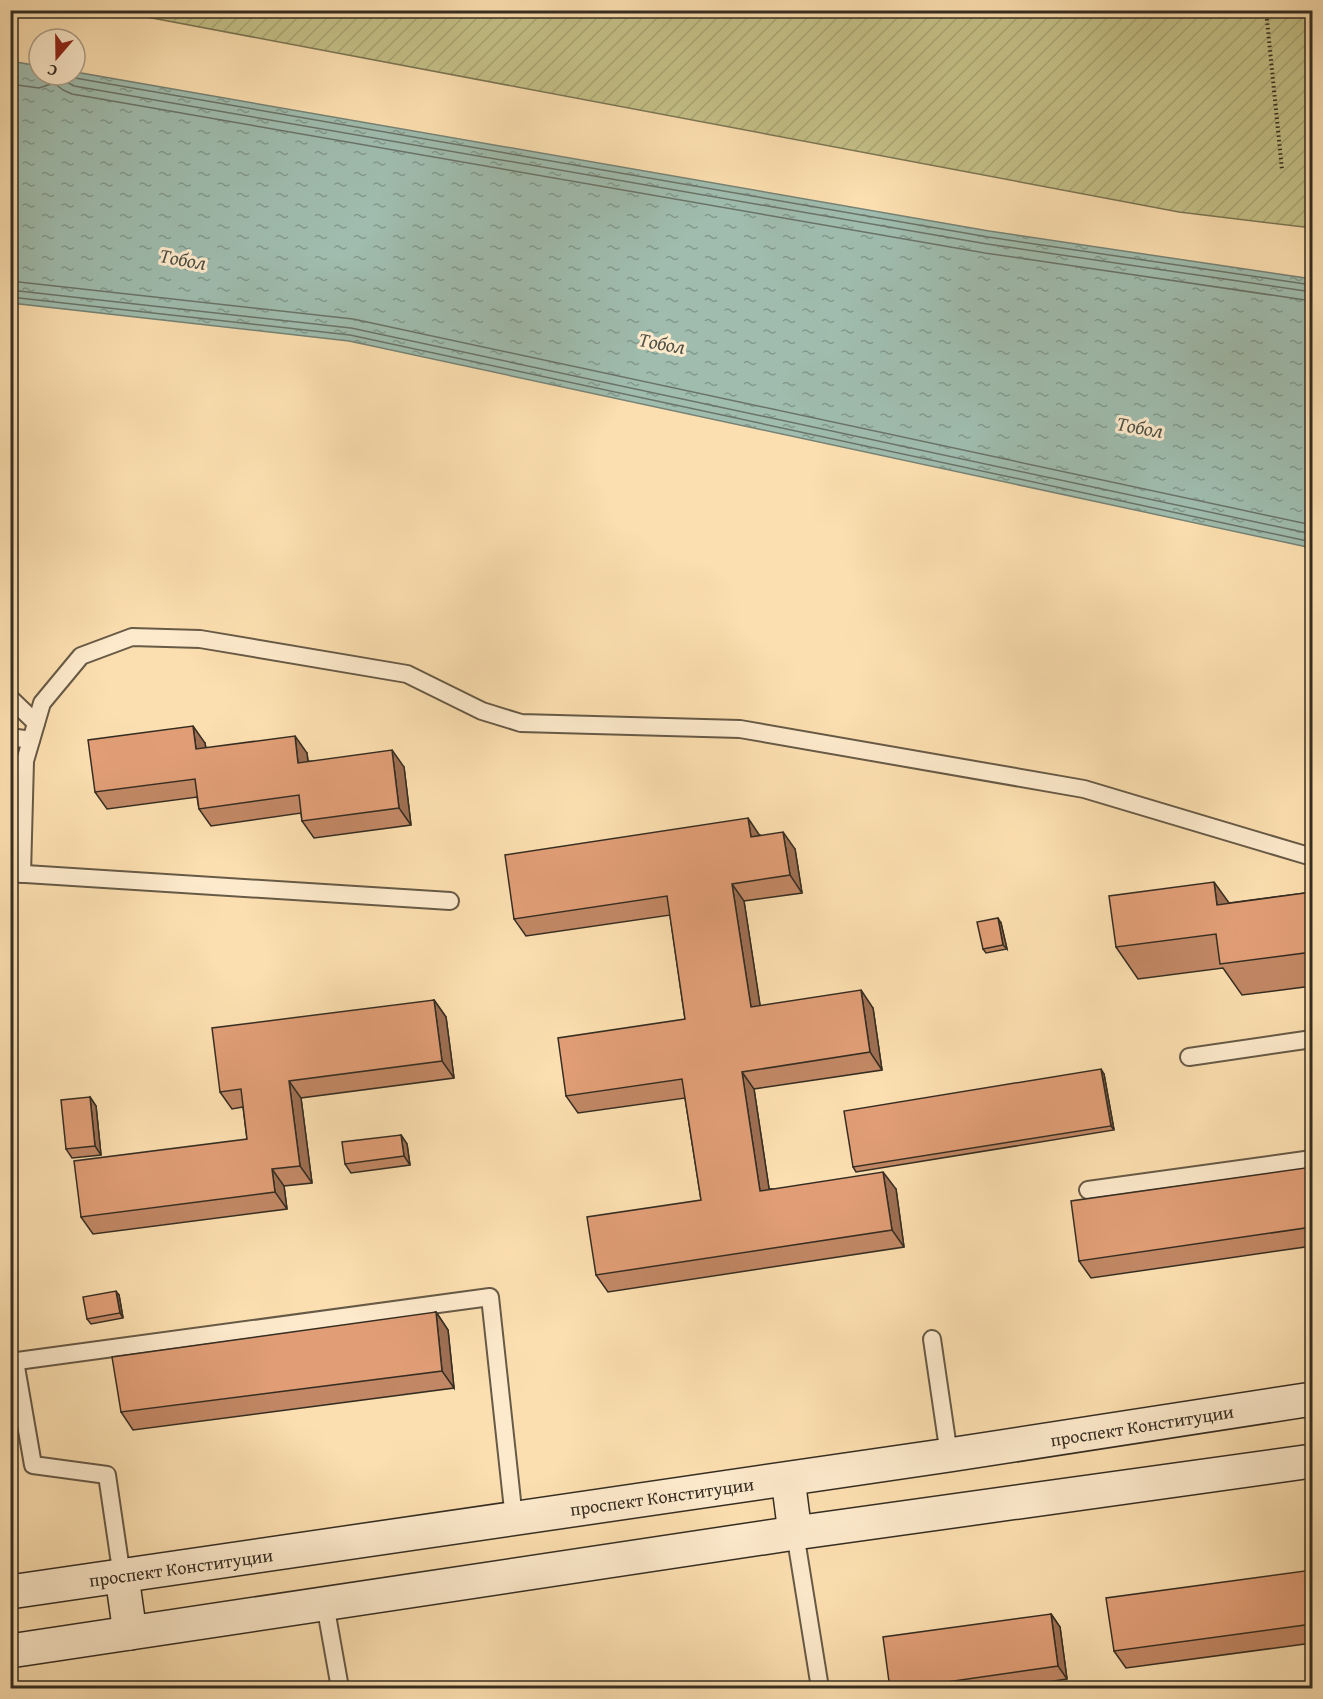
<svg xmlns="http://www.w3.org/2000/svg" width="1323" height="1699" viewBox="0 0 1323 1699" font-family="'Gentium Book Plus',serif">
  <defs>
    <pattern id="garden-furrows" width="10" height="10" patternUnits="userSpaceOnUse" patternTransform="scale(1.5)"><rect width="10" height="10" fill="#c4c087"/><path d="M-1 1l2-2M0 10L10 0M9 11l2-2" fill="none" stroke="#a9a574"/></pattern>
    <pattern id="water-ripples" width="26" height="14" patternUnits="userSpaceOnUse" patternTransform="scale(1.5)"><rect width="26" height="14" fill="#9fbcae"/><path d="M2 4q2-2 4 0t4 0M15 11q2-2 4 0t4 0" fill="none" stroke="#82998d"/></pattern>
  </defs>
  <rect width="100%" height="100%" fill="#fcdfb0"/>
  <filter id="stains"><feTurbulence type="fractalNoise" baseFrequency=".00333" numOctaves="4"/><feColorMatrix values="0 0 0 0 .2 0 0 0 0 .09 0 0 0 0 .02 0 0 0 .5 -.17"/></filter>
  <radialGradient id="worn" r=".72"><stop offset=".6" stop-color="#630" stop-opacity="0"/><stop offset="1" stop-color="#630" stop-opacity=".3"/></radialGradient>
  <path fill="url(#garden-furrows)" stroke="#7c7654" stroke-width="1.5" d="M115,11H1312V228L1179,212Z"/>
  <path fill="url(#water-ripples)" stroke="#758376" stroke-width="1.5" d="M10,61L39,66V75H75V72L989,231L1312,279V548L349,341L11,303Z"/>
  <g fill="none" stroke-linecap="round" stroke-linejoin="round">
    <g stroke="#6a7468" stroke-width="1.5">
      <path d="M62,75L67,82L74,86L987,244L1312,292"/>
      <path d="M70,75L75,78L988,237L1312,285"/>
      <path d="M10,84L39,88L54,83L63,90L72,94L985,253L1312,301"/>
      <path d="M10,281L353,319L1312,525"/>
      <path d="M10,290L351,328L1312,534"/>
      <path d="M10,297L350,335L1312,542"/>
    </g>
    <g stroke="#675a46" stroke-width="20">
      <g id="lane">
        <path d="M10,698L36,723"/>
        <path d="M10,737L31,740"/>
        <path d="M10,873L450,901"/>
        <path d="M22,874L25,761L42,703L81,656L132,637L200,639L407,674L482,711L521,723L740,729L1084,789L1312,857"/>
        <path d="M1189,1057L1312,1039"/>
        <path d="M1088,1190L1312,1159"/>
        <path d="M932,1339L949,1455"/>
        <path d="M10,1360L15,1361L33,1465L107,1475L122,1577"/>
        <path d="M10,1362L490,1297L514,1519"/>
        <path d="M795,1533L820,1688"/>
        <path d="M325,1604L340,1688"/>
      </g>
    </g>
    <g stroke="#352d22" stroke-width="36">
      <g id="secondary">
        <path d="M788,1479L795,1533"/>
        <path d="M122,1577L130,1633"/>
        <path d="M10,1592L949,1455L1312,1399"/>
        <path d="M10,1651L795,1533L1312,1461"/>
      </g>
    </g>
    <path stroke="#352d22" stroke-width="4" stroke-dasharray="1.5 3" stroke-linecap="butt" d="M1266,10L1282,170"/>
    <use href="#lane" stroke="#fdeacc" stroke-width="16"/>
    <use href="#secondary" stroke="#fdeacc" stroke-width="33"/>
  </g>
  <g fill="#c28865" stroke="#352d22" stroke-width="1.5">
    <path d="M205,743L206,748L307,753L308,761L404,767L411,825L314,838L302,821L301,813L211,826L199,809L197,797L107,809L95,792Z"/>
    <path d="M760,835L795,849L802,893L744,901L760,1006L873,1008L882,1070L754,1089L769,1189H896L904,1247L608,1292L596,1275L701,1200L685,1098L578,1113L566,1096L685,1019L670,915L526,936L514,919Z"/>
    <path d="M1312,892V986L1242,995L1223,968L1138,979L1116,947L1229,903Z"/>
    <path d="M1001,923L1007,949L986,953L983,949Z"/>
    <path d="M434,1000L446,1017L454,1078L301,1098L312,1183L284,1186L287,1209L93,1234L81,1217L247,1139L243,1107L232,1109L220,1092Z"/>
    <path d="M1104,1074L1114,1130L856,1172L853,1167Z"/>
    <path d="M90,1097L96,1106L101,1155L72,1158L66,1149Z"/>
    <path d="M401,1135L407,1144L410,1165L351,1173L345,1164Z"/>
    <path d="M1312,1167V1246L1091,1278L1079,1261Z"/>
    <path d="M119,1295L123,1318L91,1324L87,1319Z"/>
    <path d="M436,1312L448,1330L454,1388L133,1430L121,1412Z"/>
    <path d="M1312,1570V1643L1126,1668L1114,1651Z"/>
    <path d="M1051,1614L1060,1627L1067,1679L1002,1689H890Z"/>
  </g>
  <g fill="#9e6f53" stroke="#352d22" stroke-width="1.5">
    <path d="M193,726L205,743L208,766L196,749Z"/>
    <path d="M295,736L307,753L310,780L298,763Z"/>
    <path d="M392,750L404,767L411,825L399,808Z"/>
    <path d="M748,818L760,836L751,837Z"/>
    <path d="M783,832L795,849L802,893L790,875Z"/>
    <path d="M1214,882L1237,914L1217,905Z"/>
    <path d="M732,884L744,901L763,1024L751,1007Z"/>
    <path d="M998,918L1001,923L1007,949L1003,945Z"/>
    <path d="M861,990L873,1008L882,1070L870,1052Z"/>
    <path d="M434,1000L446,1017L454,1078L442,1061Z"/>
    <path d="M1101,1069L1104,1074L1114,1130L1111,1126Z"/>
    <path d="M742,1072L754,1089L772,1208L760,1191Z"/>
    <path d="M289,1081L301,1098L312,1183L300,1166Z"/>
    <path d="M90,1097L96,1106L101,1155L95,1146Z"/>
    <path d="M401,1135L407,1144L410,1165L404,1156Z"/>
    <path d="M272,1169L284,1186L287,1209L275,1192Z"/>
    <path d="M883,1172L896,1189L904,1247L892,1230Z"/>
    <path d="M116,1291L119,1295L123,1318L120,1313Z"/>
    <path d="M436,1312L448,1330L454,1388L442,1371Z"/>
    <path d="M1051,1614L1060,1627L1067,1679L1058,1666Z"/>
  </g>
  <g fill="#e19e76" stroke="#352d22" stroke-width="1.5">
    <path d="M193,726L196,749L295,736L298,763L392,750L399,808L302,821L299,795L199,809L195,779L95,792L88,740Z"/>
    <path d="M748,818L751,837L783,832L790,875L732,884L751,1007L861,990L870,1052L742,1072L760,1191L883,1172L892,1230L596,1275L587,1217L701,1200L682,1079L566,1096L558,1038L685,1019L667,896L514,919L505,855Z"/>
    <path d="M1214,882L1217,905L1312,892V952L1220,964L1216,934L1116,947L1109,896Z"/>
    <path d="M998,918L1003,945L983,949L977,922Z"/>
    <path d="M434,1000L442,1061L289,1081L300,1166L272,1169L275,1192L81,1217L74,1161L247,1139L241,1089L220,1092L212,1028Z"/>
    <path d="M1101,1069L1111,1126L853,1167L844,1111Z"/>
    <path d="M90,1097L95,1146L66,1149L61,1100Z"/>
    <path d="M401,1135L404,1156L345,1164L342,1142Z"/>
    <path d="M1312,1167V1227L1079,1261L1071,1201Z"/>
    <path d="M116,1291L120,1313L87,1319L83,1297Z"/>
    <path d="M436,1312L442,1371L121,1412L112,1357Z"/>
    <path d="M1312,1570V1624L1114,1651L1106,1598Z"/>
    <path d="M1051,1614L1058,1666L898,1689H890L883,1637Z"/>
  </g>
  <g text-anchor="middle" stroke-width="6" stroke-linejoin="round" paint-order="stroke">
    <g font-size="18" fill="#352d22" stroke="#fdeacc">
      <text transform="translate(1142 1426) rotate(-9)" y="6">проспект Конституции</text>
      <text transform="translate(662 1497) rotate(-8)" y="6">проспект Конституции</text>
      <text transform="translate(181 1568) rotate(-8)" y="6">проспект Конституции</text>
    </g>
    <g font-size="20" font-style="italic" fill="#505145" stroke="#fdeacc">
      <text transform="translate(183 259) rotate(10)" y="7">Тобол</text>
      <text transform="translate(662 343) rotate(10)" y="7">Тобол</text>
      <text transform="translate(1140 427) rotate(10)" y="7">Тобол</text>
    </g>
  </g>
  <rect width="1323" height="1699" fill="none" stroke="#fcdfb0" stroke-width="36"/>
  <rect x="12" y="12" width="1299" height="1675" fill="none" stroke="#352d22" stroke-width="3"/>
  <rect x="18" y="18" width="1287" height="1663" fill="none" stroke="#352d22" stroke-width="1.5"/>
  <g transform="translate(57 57) rotate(200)"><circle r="28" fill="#fdeacc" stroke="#ad9e88" stroke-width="1.5"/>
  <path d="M0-4.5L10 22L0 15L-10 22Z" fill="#8f2418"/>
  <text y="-9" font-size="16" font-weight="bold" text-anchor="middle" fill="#352d22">С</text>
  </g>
  <rect width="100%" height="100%" filter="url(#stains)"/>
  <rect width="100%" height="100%" fill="url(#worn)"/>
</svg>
